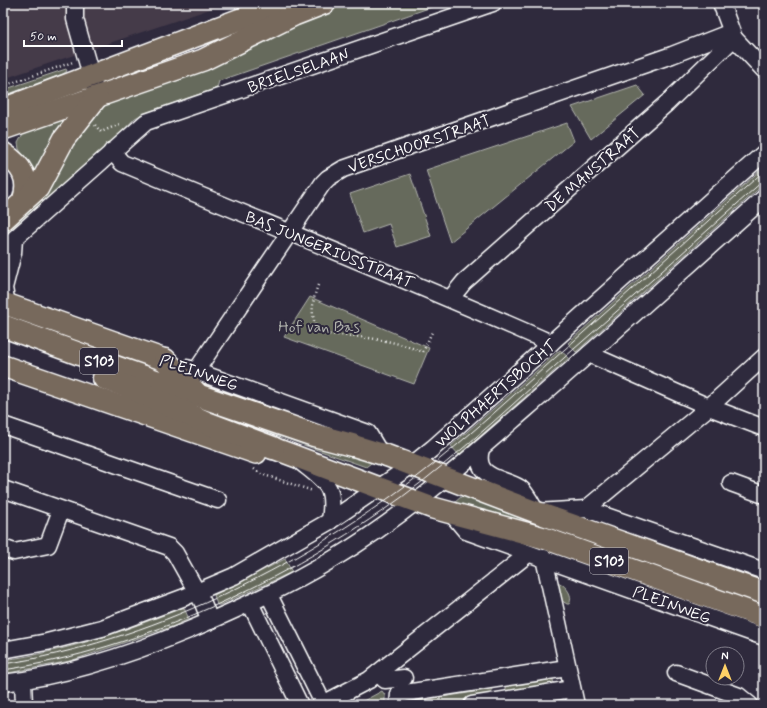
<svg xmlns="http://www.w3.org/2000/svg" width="767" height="708" viewBox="0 0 767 708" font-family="Mynerve,sans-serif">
  <rect width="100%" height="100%" fill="#2f2a3d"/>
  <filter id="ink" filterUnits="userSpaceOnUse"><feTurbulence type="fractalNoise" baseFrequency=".025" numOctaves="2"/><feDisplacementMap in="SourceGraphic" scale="8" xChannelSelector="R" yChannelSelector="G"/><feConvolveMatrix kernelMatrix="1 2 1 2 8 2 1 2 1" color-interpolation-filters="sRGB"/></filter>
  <g filter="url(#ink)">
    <path fill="#453a49" d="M3,3H228L3,79Z"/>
    <g fill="#666a5c" stroke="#b2b4ae">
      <path d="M342,3H443L219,81L217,88L143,114L135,118L120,134L3,242V230L40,193L98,107Z"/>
      <path d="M66,69L67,71L63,74L3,96V90Z"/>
      <path d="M637,85L645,95L591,139L572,107Z"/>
      <path d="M82,106L37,177L19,149L18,143L25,130Z"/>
      <path d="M567,123L574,141L450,242L426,170Z"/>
      <path d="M764,167V184L576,352L568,343L571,340Z"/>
      <path d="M410,174L431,236L397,247L389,224L363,233L350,194Z"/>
      <path d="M310,297L429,348L414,384L284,337Z"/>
      <path d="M560,350L569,358L459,455L451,446Z"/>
      <path d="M186,372L229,390L231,393L237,396L348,433L366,441L200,387Z"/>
      <path d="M190,405L220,410L376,459L366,467Z"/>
      <path d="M463,495L764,601V608L452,505Z"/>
      <path d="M285,559L292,572L220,605H217L214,595Z"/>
      <path d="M554,581C563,582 575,595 569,604H567L559,599Z"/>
      <path d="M182,608H184L189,619L174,626L70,661L3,674V660C65,652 124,631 182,608Z"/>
      <path d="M553,679L554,688L507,696L505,682H510L511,686Z"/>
      <path d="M491,684L493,698L449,705H417L416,701L488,690L487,685Z"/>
      <path d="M382,691L385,695V705H356Z"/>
    </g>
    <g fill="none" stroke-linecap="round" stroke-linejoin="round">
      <g stroke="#fff" stroke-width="19">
        <g id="minor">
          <path d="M75,3V19L94,86"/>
          <path d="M721,3L734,38L764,70"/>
          <path d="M112,151L122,163C265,223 409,280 551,343"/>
          <path d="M451,298L464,282L667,103L734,38"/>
          <path d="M7,305L4,288L13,253L14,239L146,122L493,3"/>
          <path d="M589,354L709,407L764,428"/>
          <path d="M187,368L368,433L380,453"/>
          <path d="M196,371L323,183L328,178L343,169L672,55L731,32"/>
          <path d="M3,425L218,500"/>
          <path d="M481,449C473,479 502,477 520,488C527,493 532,505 536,512L586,509L764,571"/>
          <path d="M302,463C328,484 335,486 330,521"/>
          <path d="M731,483L764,495"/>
          <path d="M3,489L169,547L175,553L203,603L210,621"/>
          <path d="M586,509L709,407L764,357"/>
          <path d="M451,513L466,531L764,637"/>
          <path d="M3,548L14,552L48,545L61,510"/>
          <path d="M544,558L576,705"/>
          <path d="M269,595L324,705"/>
          <path d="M250,603L300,705"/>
          <path d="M3,650L47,642L102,628L185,597L234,576L330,521L412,465L433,448L764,153"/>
          <path d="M378,673L385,680L404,678"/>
          <path d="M676,673L739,696L750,705"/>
          <path d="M23,681L24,705"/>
          <path d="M3,683C67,676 129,655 189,630C238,609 287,587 333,559C404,517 465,462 526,409C606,340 685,268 764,198"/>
          <path d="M321,705L369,680L528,554"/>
          <path d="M398,705L399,694L567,668"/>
          <path d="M472,705L572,689"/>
        </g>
      </g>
      <g stroke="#fff" stroke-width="24">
        <g id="major">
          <path d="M3,109L283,3"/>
          <path d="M3,129L203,60L294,15L325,3"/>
          <path d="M3,153C21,165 31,178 23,201"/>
          <path d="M3,220L38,188L64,139L97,97"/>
          <path d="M3,303L165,360"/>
          <path d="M3,366L256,453"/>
          <path d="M352,445L388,456L536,512L764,593"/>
          <path d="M273,448L433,508L544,538L764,617"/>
        </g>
      </g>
      <g stroke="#fff" stroke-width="25">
        <g id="highway">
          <path d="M3,326L118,368L314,435L352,445"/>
          <path d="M165,360L196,393"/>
          <path d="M104,378L136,390L207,423L273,448"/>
        </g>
      </g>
      <g stroke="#fff" stroke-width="2.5" stroke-dasharray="1 3" stroke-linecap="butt">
        <path d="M3,86L73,62"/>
        <path d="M95,125L101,132L120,124"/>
        <path d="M318,285C312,302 310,315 318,332L324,334C359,336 391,339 423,352L432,332"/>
        <path d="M254,469L261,474L313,491"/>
      </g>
      <use href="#minor" stroke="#2f2a3d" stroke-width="16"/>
      <use href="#major" stroke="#77695c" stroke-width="21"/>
      <use href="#highway" stroke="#77695c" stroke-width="22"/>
      <g stroke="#fff" stroke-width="1">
        <path d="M3,664C146,643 299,567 413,480C470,437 521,388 574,341C638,284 701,227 764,171"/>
        <path d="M3,670C142,650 289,579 402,497C463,452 518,399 574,349C638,293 701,236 764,180"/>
      </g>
    </g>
  </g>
  <g text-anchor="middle" stroke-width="4" stroke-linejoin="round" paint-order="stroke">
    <g fill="#2f2a3d" stroke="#c1bfc5" stroke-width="1">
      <rect x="80" y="348" width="38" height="26" rx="3"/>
      <rect x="590" y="548" width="38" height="26" rx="3"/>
    </g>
    <g font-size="15" font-weight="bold" fill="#fff">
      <text x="99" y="366">S103</text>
      <text x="609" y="566">S103</text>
    </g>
    <g font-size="16" fill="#fff" stroke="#2f2a3d">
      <text transform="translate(298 70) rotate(-19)" y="6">BRIELSELAAN</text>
      <text transform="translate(419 143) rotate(-19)" y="6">VERSCHOORSTRAAT</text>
      <text transform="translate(592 169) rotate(-41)" y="6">DE MANSTRAAT</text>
      <text transform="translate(330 249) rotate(22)" y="6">BAS JUNGERIUSSTRAAT</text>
      <text transform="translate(199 372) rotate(19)" y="6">PLEINWEG</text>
      <text transform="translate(495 393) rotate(-41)" y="6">WOLPHAERTSBOCHT</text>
      <text transform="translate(672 604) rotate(20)" y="6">PLEINWEG</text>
    </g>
    <g font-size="16" fill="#b2b4ae" stroke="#2f2a3d">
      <text x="319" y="332">Hof van Bas</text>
    </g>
  </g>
  <rect width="767" height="708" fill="none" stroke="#2f2a3d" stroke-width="16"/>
  <rect x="8" y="8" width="751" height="692" fill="none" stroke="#fff" stroke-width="1.5" filter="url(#ink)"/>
  <g transform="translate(725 666)"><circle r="19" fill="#2f2a3d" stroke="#827f8b"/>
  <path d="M0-3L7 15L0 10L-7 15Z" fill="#ffd166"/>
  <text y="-6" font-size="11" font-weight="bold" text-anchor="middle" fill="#ffffff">N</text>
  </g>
  <path d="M24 40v6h98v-6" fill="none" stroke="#ffffff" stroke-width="2"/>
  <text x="30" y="40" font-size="12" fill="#ffffff" stroke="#2f2a3d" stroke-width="3" paint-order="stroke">50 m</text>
</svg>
